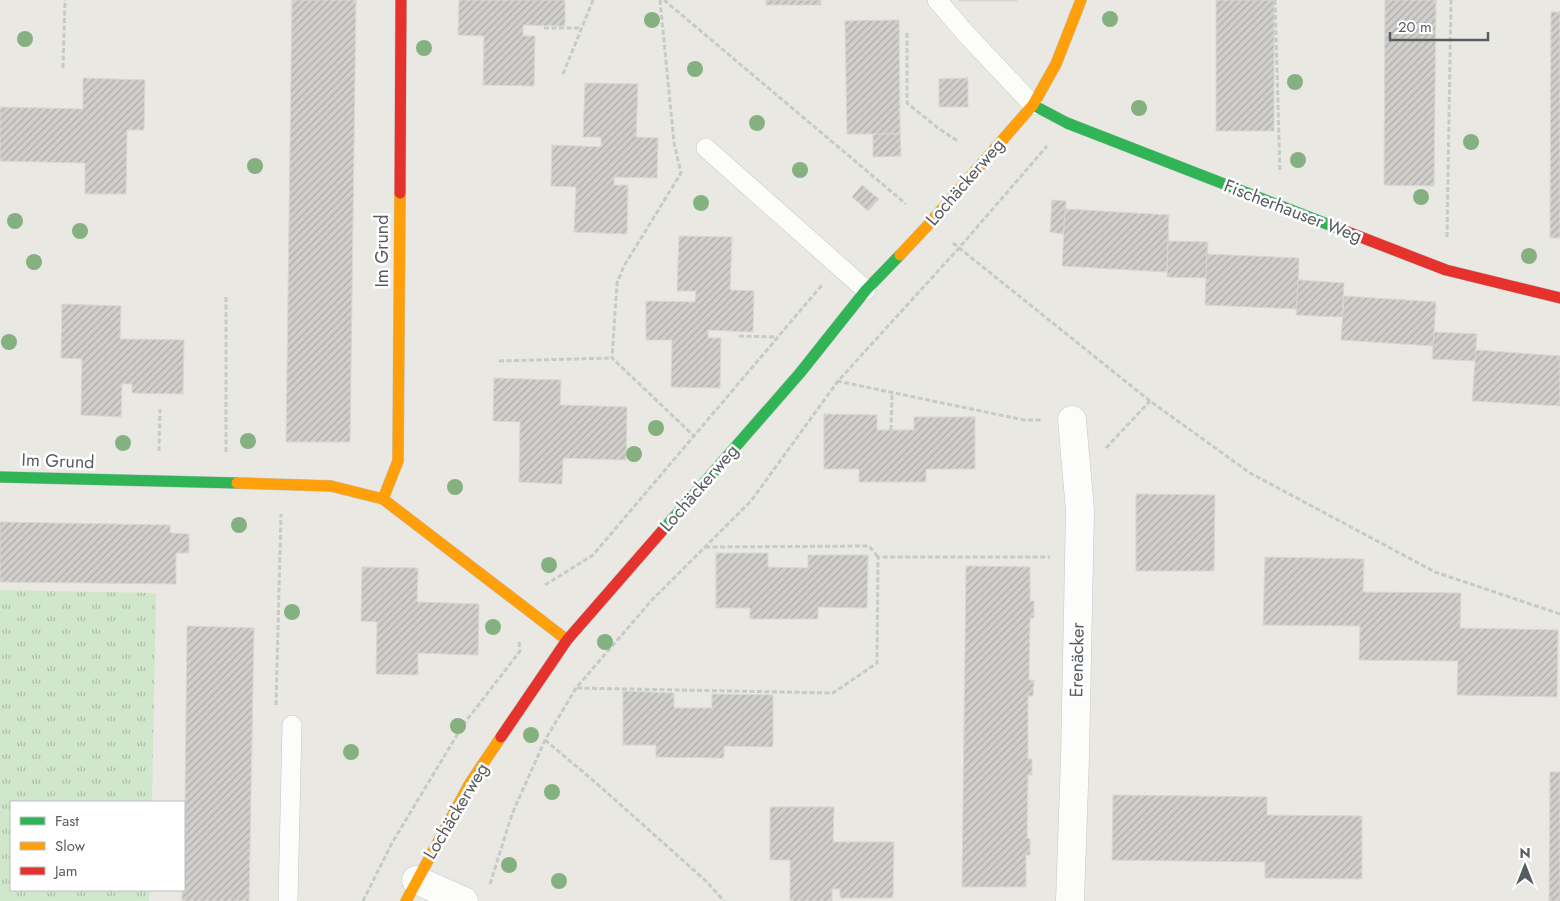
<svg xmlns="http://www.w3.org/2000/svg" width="1560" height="901" viewBox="0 0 1560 901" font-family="Jost,sans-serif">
  <defs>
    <pattern id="park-tufts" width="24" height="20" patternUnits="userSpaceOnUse" patternTransform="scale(1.25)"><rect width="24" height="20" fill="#d1e7cc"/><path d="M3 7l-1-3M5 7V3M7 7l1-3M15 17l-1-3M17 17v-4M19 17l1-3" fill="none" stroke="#acbea9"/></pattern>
    <pattern id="building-hatch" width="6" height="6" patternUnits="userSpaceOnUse" patternTransform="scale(1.25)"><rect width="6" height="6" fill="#d0cfcc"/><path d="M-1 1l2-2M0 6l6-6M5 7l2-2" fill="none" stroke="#acaba9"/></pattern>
  </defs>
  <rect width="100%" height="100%" fill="#eae8e2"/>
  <path fill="url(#park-tufts)" d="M0,590L156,593L152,802H11V890H150L149,901H0Z"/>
  <g fill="url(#building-hatch)" stroke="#dad7d2">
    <path d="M292,0H356L350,442H286Z"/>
    <path d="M459,0H565V26L523,25V36H535L534,86L483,85L484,36L458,35Z"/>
    <rect x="766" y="0" width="55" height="5"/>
    <rect x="959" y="0" width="58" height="1"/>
    <rect x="1216" y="0" width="58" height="131"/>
    <path d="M1385,0H1436L1434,186L1384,185Z"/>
    <path d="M1551,12H1560V238H1550Z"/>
    <path d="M899,20L900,134H847L845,21Z"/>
    <path d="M83,78L145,80L144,130H127L126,194H85V163L0,161V107L83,109Z"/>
    <path d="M968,78V107H939V79Z"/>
    <path d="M585,83L638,84L636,137L658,138L657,178L614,177V185H628L627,234L574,232L576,187L551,186L552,145L601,147V137H583Z"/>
    <path d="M873,134H900L901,156L873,157Z"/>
    <path d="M862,185L879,199L868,211L852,197Z"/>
    <path d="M1052,200L1066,201L1064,234L1050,232Z"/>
    <path d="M1065,209L1169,215L1167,272L1062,266Z"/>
    <path d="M679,236L732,237L730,290L754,291L753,332L708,330V338H721L720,388L671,387L672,340H646V301L695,302L696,291H677Z"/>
    <path d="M1168,241L1208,242L1206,278L1167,277Z"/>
    <path d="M1207,254L1299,258L1297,309L1205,305Z"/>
    <path d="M1298,280L1344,283L1342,317L1296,315Z"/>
    <path d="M1344,296L1436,302L1433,346L1341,340Z"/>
    <path d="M62,304L121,306L120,339L184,340L183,394L132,393V384H122L121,417L81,415L82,359L61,358Z"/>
    <path d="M1434,332L1477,334L1475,361L1432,359Z"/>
    <path d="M1476,350L1560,356V406L1472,401Z"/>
    <path d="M494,378L561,380L560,405L627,407L626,460L563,458L562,484L519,482L520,422L493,421Z"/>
    <path d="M824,414L877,415V430H914V417H975V469H926V482H859V469H824Z"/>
    <path d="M1136,494L1215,495L1214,571H1136Z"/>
    <path d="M0,522L170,525V533L189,534V553H176V584L0,582Z"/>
    <path d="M716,553H768V567L808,568V555H868L867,608L818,607V619H750V608H716Z"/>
    <path d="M1265,557L1364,559L1363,592L1461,593L1460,628L1558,630L1557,697L1457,695L1458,661L1359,660L1360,626L1263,625Z"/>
    <path d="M966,566L1030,567V601H1034V618H1030L1029,680H1034L1033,696H1028V759H1032V775H1028L1027,838L1030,839V855H1026V887H962Z"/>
    <path d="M362,567L418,568L417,602L479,604L478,655L418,653V675L376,674L377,622L361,621Z"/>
    <path d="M187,626L254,628L249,901H182V890H184Z"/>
    <path d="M623,691L674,693V708H712V694L773,695V747L724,746V758L656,757V745H623Z"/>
    <path d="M1550,772H1560V901H1549Z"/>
    <path d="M1113,795L1267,797V815L1362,816V879L1265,878V862L1112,860Z"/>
    <path d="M770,807H834L833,842H894L893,898H840V889H832V901H790V860H770Z"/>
  </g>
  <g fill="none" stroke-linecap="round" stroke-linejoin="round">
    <g stroke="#c7c7c7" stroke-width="20">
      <g id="lane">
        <path d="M937,0L967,35L1033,105"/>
        <path d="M706,148L866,290"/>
        <path d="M288,901L292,725"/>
      </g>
    </g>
    <g stroke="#c7c7c7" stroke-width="29">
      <g id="street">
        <path d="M416,880L464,901"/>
        <path d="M1070,901L1075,757L1080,510L1072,420"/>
      </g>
    </g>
    <g stroke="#c5c6c5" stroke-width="12">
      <g id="fast">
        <path d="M1033,105L1067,123L1345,231"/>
        <path d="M0,477L237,483"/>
        <path d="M662,531L800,373L866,290L900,255"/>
      </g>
    </g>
    <g stroke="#c5c6c5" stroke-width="12">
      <g id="slow">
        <path d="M900,255L929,224L1033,105L1056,64L1081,0"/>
        <path d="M237,483L331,486L383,499L567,640"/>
        <path d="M383,499L398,461L400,193"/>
        <path d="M406,901L470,783L501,737"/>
      </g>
    </g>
    <g stroke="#c5c6c5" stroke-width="12">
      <g id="jam">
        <path d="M400,193L401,0"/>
        <path d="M1345,231L1446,270L1560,298"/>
        <path d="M501,737L567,640L662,531"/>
      </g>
    </g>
    <g stroke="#c5ccc8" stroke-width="3" stroke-dasharray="5 2.5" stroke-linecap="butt">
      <path d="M660,0L674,143L681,173L624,266L617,283L612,358L694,436"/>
      <path d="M664,0L906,204"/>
      <path d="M1275,0L1280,173"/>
      <path d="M544,28H581"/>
      <path d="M907,33V103L938,128L959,142"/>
      <path d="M63,68L65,0"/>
      <path d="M563,74L593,0"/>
      <path d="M1447,237L1451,0"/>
      <path d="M953,243L1150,401L1250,473L1435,572L1560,614"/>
      <path d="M739,336L777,337"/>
      <path d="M499,361L612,358"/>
      <path d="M837,381L1024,420H1042"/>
      <path d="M891,430L892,393"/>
      <path d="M1106,448L1150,401"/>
      <path d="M159,451L160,409"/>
      <path d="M226,452V296"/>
      <path d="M705,547L869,546L878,557"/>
      <path d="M545,585L593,555L822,285"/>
      <path d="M577,688L833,693L877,663L878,557H1050"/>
      <path d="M276,705L281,514"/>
      <path d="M545,740L595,782L706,881L724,901"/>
      <path d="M490,884L512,814L545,740L576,688L651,601L751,501L838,381L959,248L1047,146"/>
      <path d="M363,901L392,843L463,725L520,651L519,642"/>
    </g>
    <use href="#lane" stroke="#fcfcfb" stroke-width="19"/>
    <use href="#street" stroke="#fcfcfb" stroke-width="28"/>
    <use href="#fast" stroke="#30b455" stroke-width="11"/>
    <use href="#slow" stroke="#ff9f0a" stroke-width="11"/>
    <use href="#jam" stroke="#e5322d" stroke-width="11"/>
  </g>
  <g fill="#84b17f">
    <circle cx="1110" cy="19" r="8"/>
    <circle cx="652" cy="20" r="8"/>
    <circle cx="25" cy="39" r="8"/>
    <circle cx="424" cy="48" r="8"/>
    <circle cx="695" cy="69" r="8"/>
    <circle cx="1295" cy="82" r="8"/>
    <circle cx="1139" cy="108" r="8"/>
    <circle cx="757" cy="123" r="8"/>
    <circle cx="1471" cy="142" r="8"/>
    <circle cx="1298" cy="160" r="8"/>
    <circle cx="255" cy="166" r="8"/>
    <circle cx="800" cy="170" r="8"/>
    <circle cx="1421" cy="197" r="8"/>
    <circle cx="701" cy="203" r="8"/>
    <circle cx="15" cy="221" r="8"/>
    <circle cx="80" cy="231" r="8"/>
    <circle cx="1529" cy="256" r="8"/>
    <circle cx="34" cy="262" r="8"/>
    <circle cx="9" cy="342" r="8"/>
    <circle cx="656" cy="428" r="8"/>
    <circle cx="248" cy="441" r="8"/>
    <circle cx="123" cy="443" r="8"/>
    <circle cx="634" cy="454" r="8"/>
    <circle cx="455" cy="487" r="8"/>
    <circle cx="239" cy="525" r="8"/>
    <circle cx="549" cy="565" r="8"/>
    <circle cx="292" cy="612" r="8"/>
    <circle cx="493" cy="627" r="8"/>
    <circle cx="605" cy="642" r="8"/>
    <circle cx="458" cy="726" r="8"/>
    <circle cx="531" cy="735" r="8"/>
    <circle cx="351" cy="752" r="8"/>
    <circle cx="552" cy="792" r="8"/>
    <circle cx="509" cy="865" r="8"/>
    <circle cx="559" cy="881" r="8"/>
  </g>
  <g text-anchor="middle" stroke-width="5" stroke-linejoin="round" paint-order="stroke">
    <g font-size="18" fill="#585d62" stroke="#fff">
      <text transform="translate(965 182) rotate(-49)" y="6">Lochäckerweg</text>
      <text transform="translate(1293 211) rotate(21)" y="6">Fischerhauser Weg</text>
      <text transform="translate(382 251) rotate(-90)" y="6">Im Grund</text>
      <text transform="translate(58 461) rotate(2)" y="6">Im Grund</text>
      <text transform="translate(699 488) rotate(-49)" y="6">Lochäckerweg</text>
      <text transform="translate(1077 660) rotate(-89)" y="6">Erenäcker</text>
      <text transform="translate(456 811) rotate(-59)" y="6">Lochäckerweg</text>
    </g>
  </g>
  <rect x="10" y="801" width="175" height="90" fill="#ffffff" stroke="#bcbec0"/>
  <rect x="20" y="817" width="25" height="8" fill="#30b455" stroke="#bcbec0"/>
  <text x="55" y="826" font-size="15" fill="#585d62">Fast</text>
  <rect x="20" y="842" width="25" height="8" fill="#ff9f0a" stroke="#bcbec0"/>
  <text x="55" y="851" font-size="15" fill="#585d62">Slow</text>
  <rect x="20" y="867" width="25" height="8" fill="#e5322d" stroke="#bcbec0"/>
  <text x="55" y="876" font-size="15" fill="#585d62">Jam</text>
  <g transform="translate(1525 866)" stroke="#ffffff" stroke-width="4" paint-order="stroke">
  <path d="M0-4L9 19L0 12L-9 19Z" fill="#585d62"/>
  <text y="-8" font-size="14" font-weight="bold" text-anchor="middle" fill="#585d62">N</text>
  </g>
  <path d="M1390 32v8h98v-8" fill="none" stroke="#585d62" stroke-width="2.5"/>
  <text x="1398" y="32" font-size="15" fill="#585d62" stroke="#ffffff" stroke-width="4" paint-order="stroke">20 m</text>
</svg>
